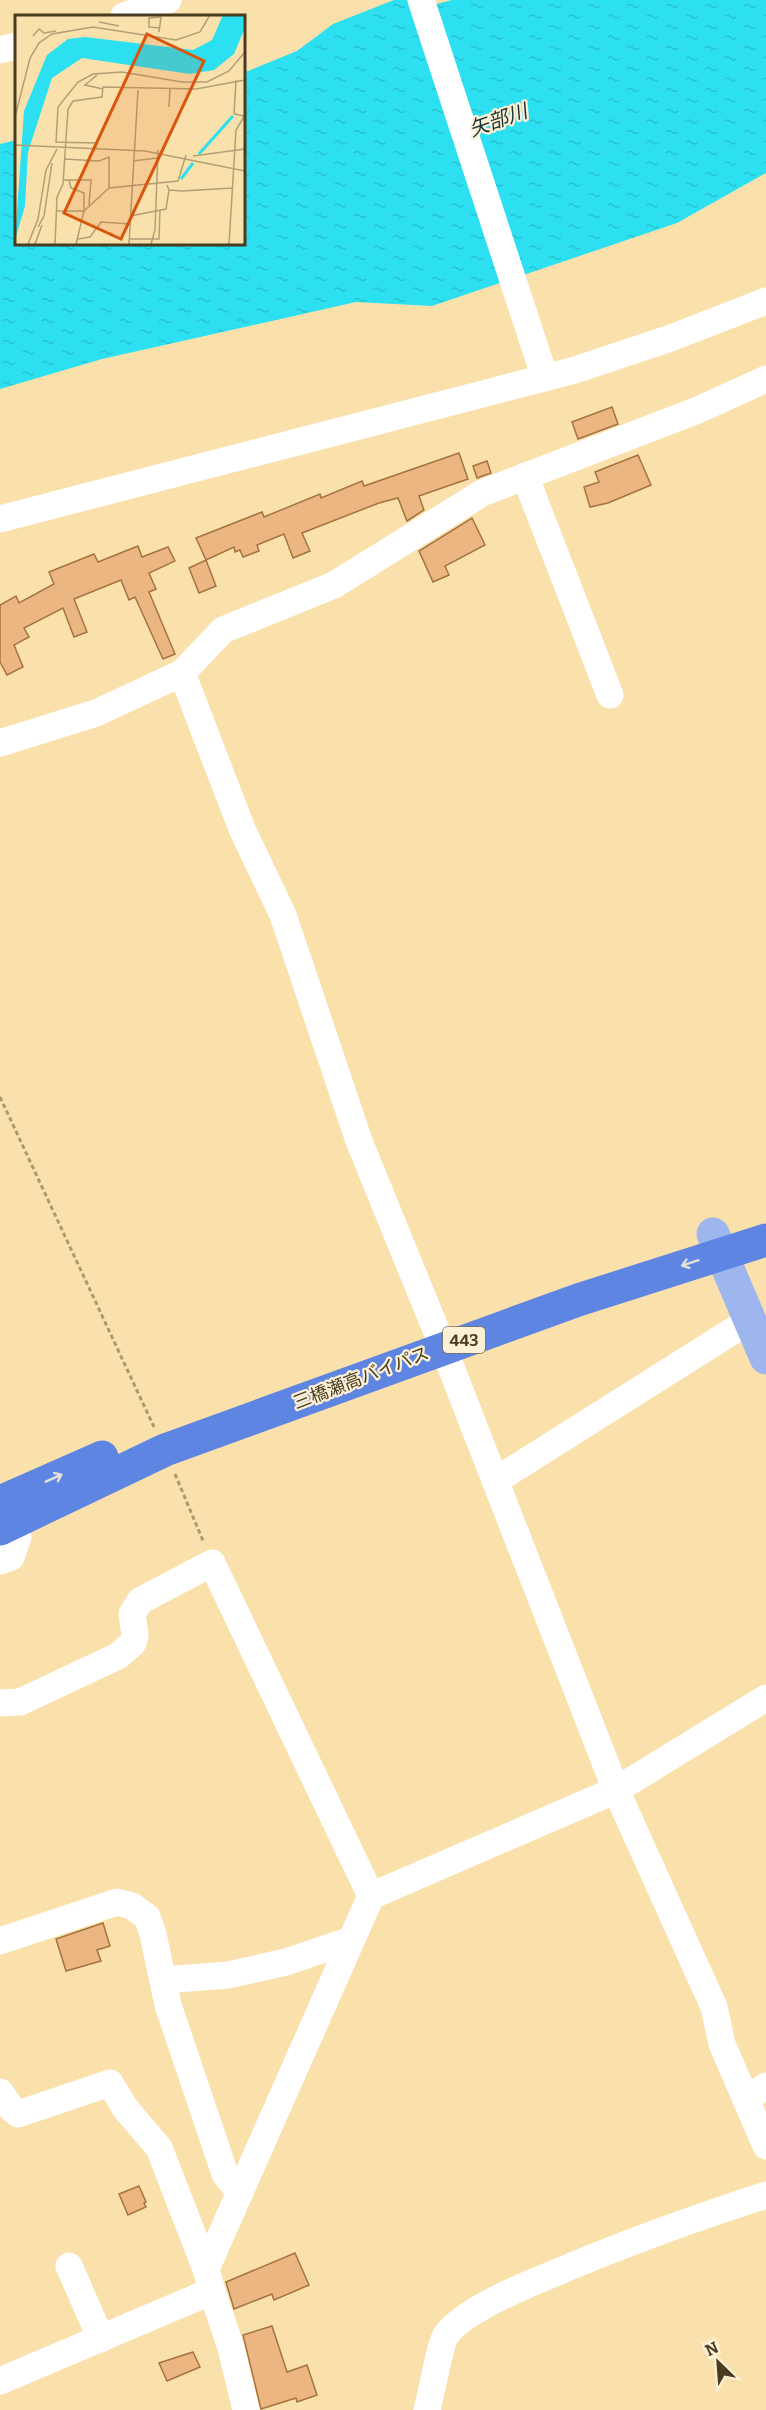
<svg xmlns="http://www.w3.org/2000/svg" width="766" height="2410" viewBox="0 0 766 2410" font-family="Bitter,'Noto Sans JP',serif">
  <defs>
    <pattern id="water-ripples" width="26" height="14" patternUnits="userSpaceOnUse" patternTransform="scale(1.5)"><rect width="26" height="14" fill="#2ce0f1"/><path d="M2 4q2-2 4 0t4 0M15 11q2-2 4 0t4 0" fill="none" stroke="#29c1ce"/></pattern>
  </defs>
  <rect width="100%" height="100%" fill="#fae1ac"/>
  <path fill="url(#water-ripples)" d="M394,0H410L413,10L452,0H766V173L677,223L432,306L356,302L102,359L0,389V144L16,140V243H243V73L297,51L333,24Z"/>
  <g fill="#ecb682" stroke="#a57340" stroke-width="1.5">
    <path d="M612,407L618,424L578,439L572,422Z"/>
    <path d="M459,453L468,479L419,496L424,510L407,521L398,498L379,503L302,533L310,551L293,558L284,534L257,545L259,551L243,557L240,550L235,552L234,547L206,560L196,538L262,512L264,517L320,494L321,498L362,481L364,486Z"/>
    <path d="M638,455L651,485L608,503L590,507L584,487L599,482L595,472Z"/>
    <path d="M487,461L491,473L477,478L473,466Z"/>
    <path d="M472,518L485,545L445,566L449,575L433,582L419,551Z"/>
    <path d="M138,546L142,557L168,547L175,561L149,573L156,589L149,592L175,654L163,659L135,597L129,600L121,580L74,599L87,632L74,637L63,608L24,628L29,637L14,645L23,667L7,675L0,662V605L16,596L19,603L54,584L49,572L94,554L98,562Z"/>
    <path d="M206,560L216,586L199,593L189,568Z"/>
    <path d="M103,1923L110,1946L97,1950L101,1961L66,1971L56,1939Z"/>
    <path d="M139,2186L146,2202L144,2203L146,2207L128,2215L119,2194Z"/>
    <path d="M295,2253L309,2285L274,2300L272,2294L234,2309L226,2282Z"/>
    <path d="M272,2326L287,2372L307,2365L317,2395L297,2402L296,2398L261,2409L243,2335Z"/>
    <path d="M193,2352L200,2367L167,2381L159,2363Z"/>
  </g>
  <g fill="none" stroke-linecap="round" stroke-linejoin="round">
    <g stroke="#ad996f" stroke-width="3" stroke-dasharray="4.5 3" stroke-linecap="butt">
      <path d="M0,1097L154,1427"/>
      <path d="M175,1474L204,1543"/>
    </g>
    <g stroke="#fff" stroke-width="27">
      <path d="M421,0L545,378"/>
      <path d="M124,16L168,0"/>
      <path d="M0,50L16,46"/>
      <path d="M525,476L610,695"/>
      <path d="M0,519L575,370L668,339L766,301"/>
      <path d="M182,673L242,829L283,915L359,1141L443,1347L616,1790L714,2007L722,2044L766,2146"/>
      <path d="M0,743L96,713L182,673L223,630L334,585L482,493L698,410L766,379"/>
      <path d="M495,1481L750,1320"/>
      <path d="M0,1561L11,1557L18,1537L2,1507"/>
      <path d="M0,1703L20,1702L118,1656L133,1643L135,1635L132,1614L140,1601L212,1563L371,1896"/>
      <path d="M0,1941L117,1902L132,1906L147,1917L153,1934L168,2005L225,2174L240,2192"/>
      <path d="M163,1980L228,1975L286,1962L351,1940"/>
      <path d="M0,2092L12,2109L18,2114L110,2083L125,2108L159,2148L206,2269"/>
      <path d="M746,2099L766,2086"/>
      <path d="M69,2266L101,2339"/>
      <path d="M212,2291L231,2348L246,2410"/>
      <path d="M0,2381L212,2291L206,2269L371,1896L616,1790L766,1698"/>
      <path d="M427,2410C431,2396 440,2344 446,2335C463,2311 521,2287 548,2276C620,2245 692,2219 766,2195"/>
    </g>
    <path stroke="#9eb6ed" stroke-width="33" d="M713,1234L766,1358"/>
    <g stroke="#5e85e1" stroke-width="33">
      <path d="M0,1502L102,1457"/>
      <path d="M0,1529L165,1450L578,1300L766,1240"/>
    </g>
  </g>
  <defs><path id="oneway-shaft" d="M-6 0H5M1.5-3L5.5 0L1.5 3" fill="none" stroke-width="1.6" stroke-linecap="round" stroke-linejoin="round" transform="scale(1.5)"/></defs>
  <g stroke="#e4e0d8">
    <use href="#oneway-shaft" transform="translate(690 1263) rotate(162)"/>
    <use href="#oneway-shaft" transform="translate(54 1478) rotate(-24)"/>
  </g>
  <g text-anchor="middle" stroke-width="4.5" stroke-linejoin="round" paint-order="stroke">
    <rect fill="#fcf0d6" stroke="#7e7156" stroke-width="1.5" x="443" y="1327" width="42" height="26" rx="4.5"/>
    <g font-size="16" font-weight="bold" fill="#483b1f">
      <text x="464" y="1346">443</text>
    </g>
    <g font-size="18" fill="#483b1f" stroke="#fcf0d6">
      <text transform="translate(361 1378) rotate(-21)" y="6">三橋瀬高バイパス</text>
    </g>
    <g font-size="20" font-style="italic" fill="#183336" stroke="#fcf0d6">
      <text transform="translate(498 120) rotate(-19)" y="7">矢部川</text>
    </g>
  </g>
  <g transform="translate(15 15)">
    <rect width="230" height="230" fill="#fae1ac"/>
    <path d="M208,0H229V15L219,39L199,55L175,59L67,43L37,63L13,137L10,191L0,225L9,96L32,40L53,24L70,22L178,35L197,25Z" fill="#2ce0f1"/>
    <path fill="none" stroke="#2ce0f1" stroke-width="3" d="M184,139L218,101M166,164L178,148"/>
    <path fill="none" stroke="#b39f74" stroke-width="1.5" d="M84,7L104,11M144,17L146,2L134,3V12L145,13M18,21L24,14L29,18L41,16M82,60L70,70L88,74M221,65L219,99L229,101M154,92L155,73M0,102L15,43L24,28L37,19L78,12L161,25L185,17L195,0M0,130L130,136L230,156M81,133L80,128L41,127L43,92L63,67L78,59L107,57L167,67H192L214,56L230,37M178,141L230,134M49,144L84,146L94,142V173M118,146L142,143M49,165H76L74,190M54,165L56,173L69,178V195M152,170L154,175L167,176L218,173M42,196H69L94,173L163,166L171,140M115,201L151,194L154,175M23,212L29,201L37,148M63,224L75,222L86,207L115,209M114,224H144L145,195M13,229L23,204L31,155L42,134M20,229L27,210M40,229L42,182L48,169L53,94L58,86L87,82L88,72L181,74L230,65M61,229L69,196M114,229L123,75M136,229L140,215L143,135M214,229L221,115L230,100"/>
    <path fill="#d8560e" fill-opacity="0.15" stroke="#d8560e" stroke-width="3" d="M132,19L189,46L106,224L49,198Z"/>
    <rect width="230" height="230" fill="none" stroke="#483b1f" stroke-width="3"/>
  </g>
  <g transform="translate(718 2362) rotate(335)" stroke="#fcf0d6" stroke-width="4.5" paint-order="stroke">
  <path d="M0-4.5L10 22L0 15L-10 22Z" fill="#483b1f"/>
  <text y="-9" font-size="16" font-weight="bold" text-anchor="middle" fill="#483b1f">N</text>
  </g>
</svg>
